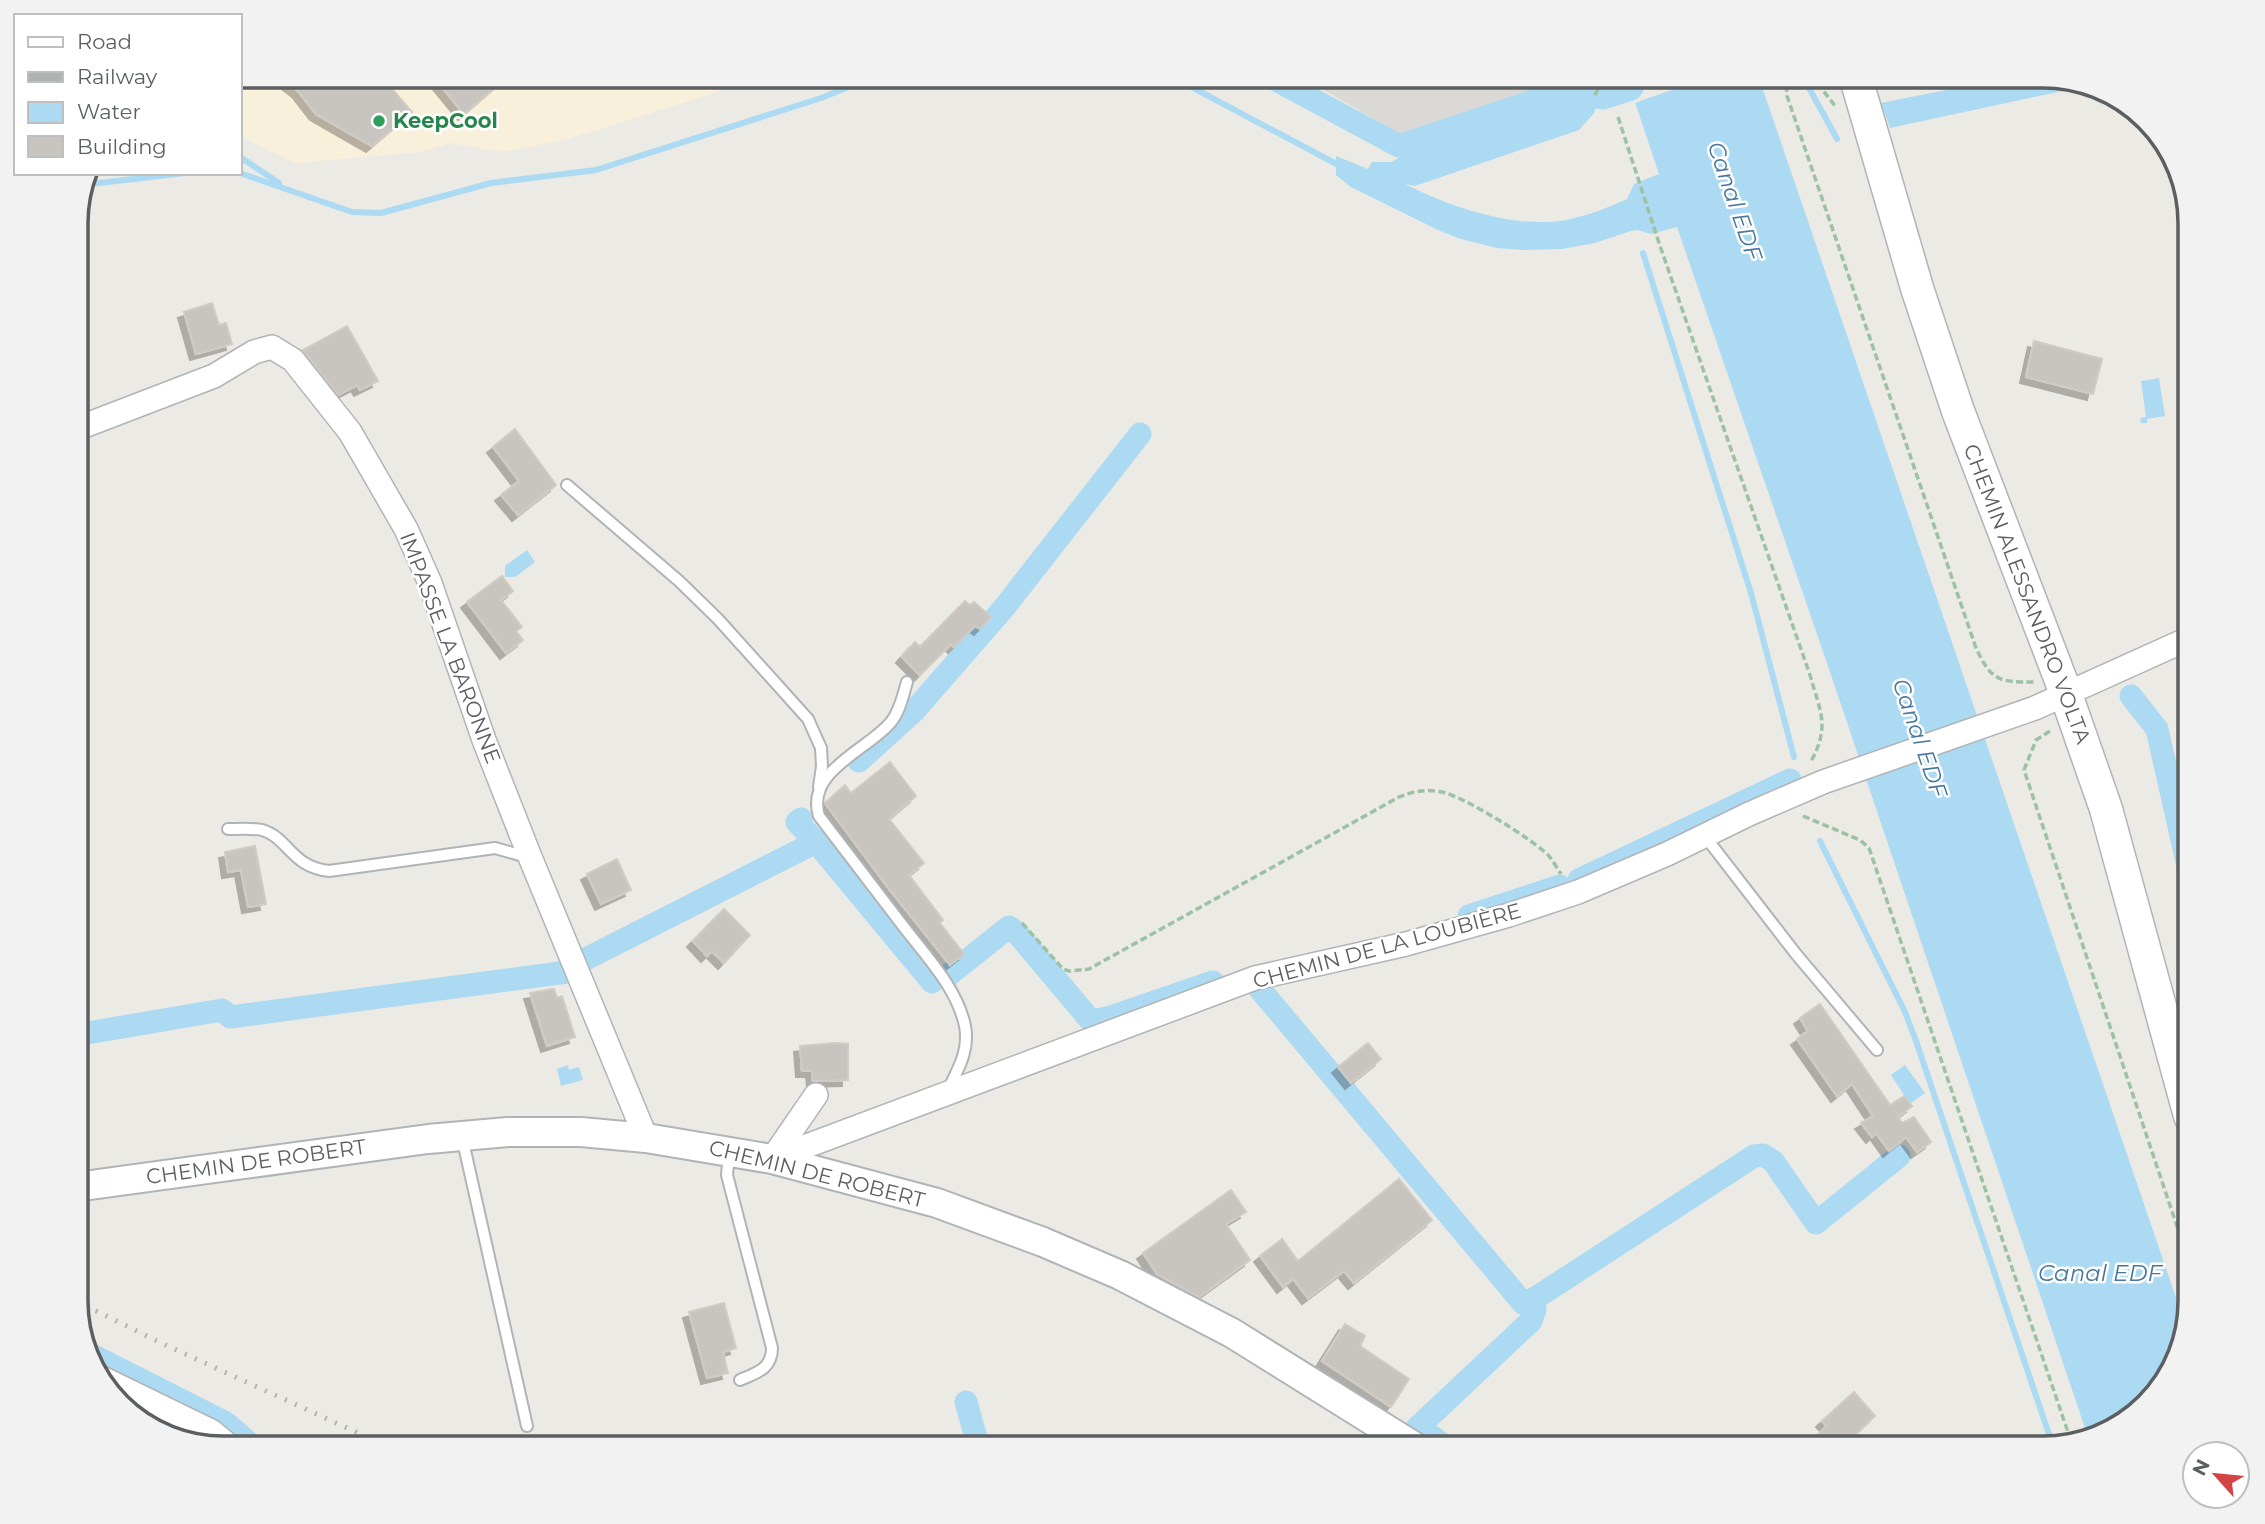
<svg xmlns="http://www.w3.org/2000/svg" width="2265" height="1524" viewBox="0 0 2265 1524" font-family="Montserrat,sans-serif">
  <defs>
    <filter id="shadow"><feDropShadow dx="-6" dy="6" stdDeviation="0" flood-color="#0004"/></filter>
  </defs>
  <rect width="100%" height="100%" fill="#eceae4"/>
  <path fill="#f9f0dc" d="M240,75H771L565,140L504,152L450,143L420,152L295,163L240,136Z"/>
  <path fill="#dbd9d6" d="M1298,75H1572L1403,136Z"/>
  <g fill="#acdaf3">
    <path d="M1626,75H1758L2184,1321L2165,1384L2116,1429L2088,1437L1830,672L1677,227L1651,234L1638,230L1631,231L1595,243L1562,249L1524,250L1497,248L1461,239L1440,231L1351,187L1336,175V156L1368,169L1372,162H1391L1408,153L1570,98L1591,101L1595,112L1579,130L1415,186L1405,184C1451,207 1513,229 1566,220C1586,216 1608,208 1627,199L1634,184L1659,174Z"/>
    <path d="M1995,75H2043L2081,87L1890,128L1881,103L2001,79Z"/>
    <path d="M2159,378L2165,416L2147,419V423H2141L2140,418L2146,417L2141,381Z"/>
    <path d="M527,550L535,562L515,577H505V566Z"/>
    <path d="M568,1065L569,1070L579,1067L583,1080L561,1086L557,1069Z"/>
    <path d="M1905,1065L1925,1093L1910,1104L1891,1075Z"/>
  </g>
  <path fill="#eceae4" d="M1663,75H1714L1632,104L1627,88Z"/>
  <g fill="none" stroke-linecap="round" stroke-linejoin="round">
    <g stroke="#acdaf3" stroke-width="6">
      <path d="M1169,75L1342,167"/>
      <path d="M1583,75L1586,85"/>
      <path d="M1808,86L1837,139"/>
      <path d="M1587,109L1640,91"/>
      <path d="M240,157L279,183"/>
      <path d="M240,173L352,212L381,213L491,183L596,170L821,98L879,75"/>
      <path d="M82,185L185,173"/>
      <path d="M1643,253L1751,593L1794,757"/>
      <path d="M1820,841L1905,1012L1916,1041L2053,1446"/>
    </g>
    <g stroke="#acdaf3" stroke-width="23">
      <path d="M1267,75L1399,146L1572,88L1582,93L1586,88L1603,98L1631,89"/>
      <path d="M2131,696L2157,729L2190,875"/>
      <path d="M859,761L914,711L1003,609L1140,434"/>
      <path d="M816,842L932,982"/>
      <path d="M1579,880L1790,780"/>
      <path d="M1469,916L1560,886"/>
      <path d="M578,963L816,842L797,822L801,819"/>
      <path d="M946,977L1009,927L1017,933L1091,1021L1111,1017L1213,982"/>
      <path d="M1259,988L1523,1303L1534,1299"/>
      <path d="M76,1035L222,1010L230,1017L567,972"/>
      <path d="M88,1353L226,1423L256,1449"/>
      <path d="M966,1402L979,1449"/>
      <path d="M1418,1427L1449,1449"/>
      <path d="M1417,1428L1531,1321L1535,1310L1534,1299L1754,1156L1763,1155L1773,1161L1816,1223L1899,1156"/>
      <path d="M1378,1449L1393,1440"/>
    </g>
  </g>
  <g fill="#c8c5c0" stroke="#d0cbc3" stroke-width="2" filter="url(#shadow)">
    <path d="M277,75H380L412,112L372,146L316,114L298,91Z"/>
    <path d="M432,75H509L464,114Z"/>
    <path d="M212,303L219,325L226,323L232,344L196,354L184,312Z"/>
    <path d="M347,326L378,381L360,390L357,385L338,395L303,350Z"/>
    <path d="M2034,341L2102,359L2093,394L2026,377Z"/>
    <path d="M515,429L556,485L518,515L501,495L519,481L493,447Z"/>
    <path d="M502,576L513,591L501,600L522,627L516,631L523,640L506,653L467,602Z"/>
    <path d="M965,601L970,605L974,602L991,617L980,629L975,626L954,647L951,644L920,675L902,657L915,642L920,647Z"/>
    <path d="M890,762L916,796L889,819L924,863L909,875L943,920L940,923L964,954L950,965L889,889L825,803L845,785L851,793Z"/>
    <path d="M255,846L266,904L248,907L241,870L228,872L225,852Z"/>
    <path d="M617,859L631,890L601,904L587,874Z"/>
    <path d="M724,909L750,935L724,963L712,951L707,956L693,941Z"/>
    <path d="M554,989L557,998L562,996L575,1037L547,1046L530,993Z"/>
    <path d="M1820,1004L1890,1105L1904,1096L1912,1106L1898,1117L1902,1123L1914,1117L1931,1142L1917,1152L1906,1137L1889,1151L1876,1133L1872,1137L1861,1123L1873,1116L1852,1084L1837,1096L1797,1039L1808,1031L1800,1018Z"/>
    <path d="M836,1043L848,1044V1080L813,1081L812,1071H802L800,1046Z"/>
    <path d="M1368,1043L1381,1059L1351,1083L1338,1067Z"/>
    <path d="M1399,1179L1432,1220L1354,1283L1344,1271L1308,1298L1293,1279L1283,1287L1260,1256L1282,1239L1298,1261Z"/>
    <path d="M1231,1190L1246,1212L1226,1224L1250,1260L1199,1297L1157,1274L1143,1253Z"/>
    <path d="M724,1303L736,1348L723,1352L728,1373L707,1378L689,1312Z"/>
    <path d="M1345,1324L1365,1336L1360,1346L1409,1379L1391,1407L1322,1361Z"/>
    <path d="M1854,1392L1875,1416L1839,1449H1803L1827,1426L1822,1421Z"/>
  </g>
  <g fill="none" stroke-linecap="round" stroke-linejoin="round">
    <g stroke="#b1b4b7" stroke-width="14">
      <g id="service">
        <path d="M567,485L679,581L718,619L808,719L821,748L822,766L819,787"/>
        <path d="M907,682C903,695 900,711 891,722C868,750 805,771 819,816C846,851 873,887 900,922C924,954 957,987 965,1026C970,1051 957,1071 947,1092"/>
        <path d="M228,829C239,829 252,828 262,830C288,837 291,867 329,871L495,848L527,857"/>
        <path d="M1704,835L1796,954L1877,1050"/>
        <path d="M462,1137L527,1426"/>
        <path d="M729,1153L727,1175L772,1348C772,1369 756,1373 740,1380"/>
      </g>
    </g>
    <g stroke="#b1b4b7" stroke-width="26">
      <g id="minor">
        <path d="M76,429L214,376L254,352L272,347L293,360L350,432L406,529L430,583L484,740L530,857L646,1138"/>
        <path d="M772,1159L1255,978L1406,944L1509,915L1578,892L1667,854L1749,814L1823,782L2035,708L2190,638"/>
        <path d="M772,1159L816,1095"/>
        <path d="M94,1374L211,1431L233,1449"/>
      </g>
    </g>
    <g stroke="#b1b4b7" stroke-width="32">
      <path id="tertiary" d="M76,1187L428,1139L508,1132H581L646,1138L772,1159L937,1203L1043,1242L1120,1275L1232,1333L1418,1449"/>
    </g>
    <g stroke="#b0b3b7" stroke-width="35">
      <path id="secondary" d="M1855,75L1917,288L1958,411L2062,683L2106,809L2190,1116"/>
    </g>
    <g stroke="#9dc1a5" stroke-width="3.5" stroke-dasharray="7 3.5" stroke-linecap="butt">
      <path d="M1789,75L1786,81L1787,96L1976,648C1992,682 1999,682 2036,682"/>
      <path d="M1811,75L1836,107"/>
      <path d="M1595,95L1598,89"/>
      <path d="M1618,117L1660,246L1810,675C1820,712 1831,726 1810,763"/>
      <path d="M2050,731L2036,740L2024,770L2190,1265"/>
      <path d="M1803,816L1860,840L1869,848L2071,1441"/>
      <path d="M1022,923L1063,969L1069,971L1089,969L1399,797C1414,791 1426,789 1442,792C1463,796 1534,840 1549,856C1553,861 1557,868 1561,874"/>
    </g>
    <use href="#service" stroke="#fff" stroke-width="10"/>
    <use href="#minor" stroke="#fff" stroke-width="23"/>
    <use href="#tertiary" stroke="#fff" stroke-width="28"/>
    <use href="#secondary" stroke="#fff" stroke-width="32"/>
    <path stroke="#b1b2b2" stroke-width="5" stroke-dasharray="2 9" stroke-linecap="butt" d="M76,1301L159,1342L393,1449"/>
  </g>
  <circle fill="#2e9e5b" stroke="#fff" stroke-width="2.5" cx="379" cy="121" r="7"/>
  <g text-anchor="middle" stroke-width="5" stroke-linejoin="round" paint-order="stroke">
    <g font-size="21" font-weight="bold" fill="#27864d" stroke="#fff" text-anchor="start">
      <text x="393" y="128">KeepCool</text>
    </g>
    <g font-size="21" fill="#5c5f62" stroke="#fff">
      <text transform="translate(2027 594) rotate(69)" y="7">CHEMIN ALESSANDRO VOLTA</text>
      <text transform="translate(450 648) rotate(69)" y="7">IMPASSE LA BARONNE</text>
      <text transform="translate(1387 946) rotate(-15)" y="7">CHEMIN DE LA LOUBIÈRE</text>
      <text transform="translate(256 1162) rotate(-8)" y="7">CHEMIN DE ROBERT</text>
      <text transform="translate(817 1174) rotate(14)" y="7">CHEMIN DE ROBERT</text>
    </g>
    <g font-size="23" font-style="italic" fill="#49779b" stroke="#fff">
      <text transform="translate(1735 201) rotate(71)" y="8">Canal EDF</text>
      <text transform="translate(1920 738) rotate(71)" y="8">Canal EDF</text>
      <text x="2100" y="1281">Canal EDF</text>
    </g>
  </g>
  <path d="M0 0H2265V1524H0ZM223 88H2043A135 135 0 0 1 2178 223V1301A135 135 0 0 1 2043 1436H223A135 135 0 0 1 88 1301V223A135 135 0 0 1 223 88Z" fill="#f2f2f2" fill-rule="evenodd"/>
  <path fill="none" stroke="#5c5f62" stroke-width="3.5" d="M223 88H2043A135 135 0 0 1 2178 223V1301A135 135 0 0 1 2043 1436H223A135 135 0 0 1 88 1301V223A135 135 0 0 1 223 88Z"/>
  <rect x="14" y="14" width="228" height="161" fill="#ffffff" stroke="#bebfc0" stroke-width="2"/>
  <rect x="28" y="37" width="35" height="10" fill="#ffffff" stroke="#bebfc0" stroke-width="2"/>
  <text x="77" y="49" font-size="21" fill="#5c5f62">Road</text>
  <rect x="28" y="72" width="35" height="10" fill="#b1b2b2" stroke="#bebfc0" stroke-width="2"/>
  <text x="77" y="84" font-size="21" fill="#5c5f62">Railway</text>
  <rect x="28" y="102" width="35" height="21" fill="#acdaf3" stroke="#bebfc0" stroke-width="2"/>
  <text x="77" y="119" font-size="21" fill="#5c5f62">Water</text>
  <rect x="28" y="136" width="35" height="21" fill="#c8c5c0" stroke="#bebfc0" stroke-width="2"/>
  <text x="77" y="154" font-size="21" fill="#5c5f62">Building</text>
  <g transform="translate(2216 1475) rotate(297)"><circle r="33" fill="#ffffff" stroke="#bebfc0" stroke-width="2"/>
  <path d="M0-5L12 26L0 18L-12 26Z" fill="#d24544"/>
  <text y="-10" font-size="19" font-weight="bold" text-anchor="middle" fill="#5c5f62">N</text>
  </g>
</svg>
